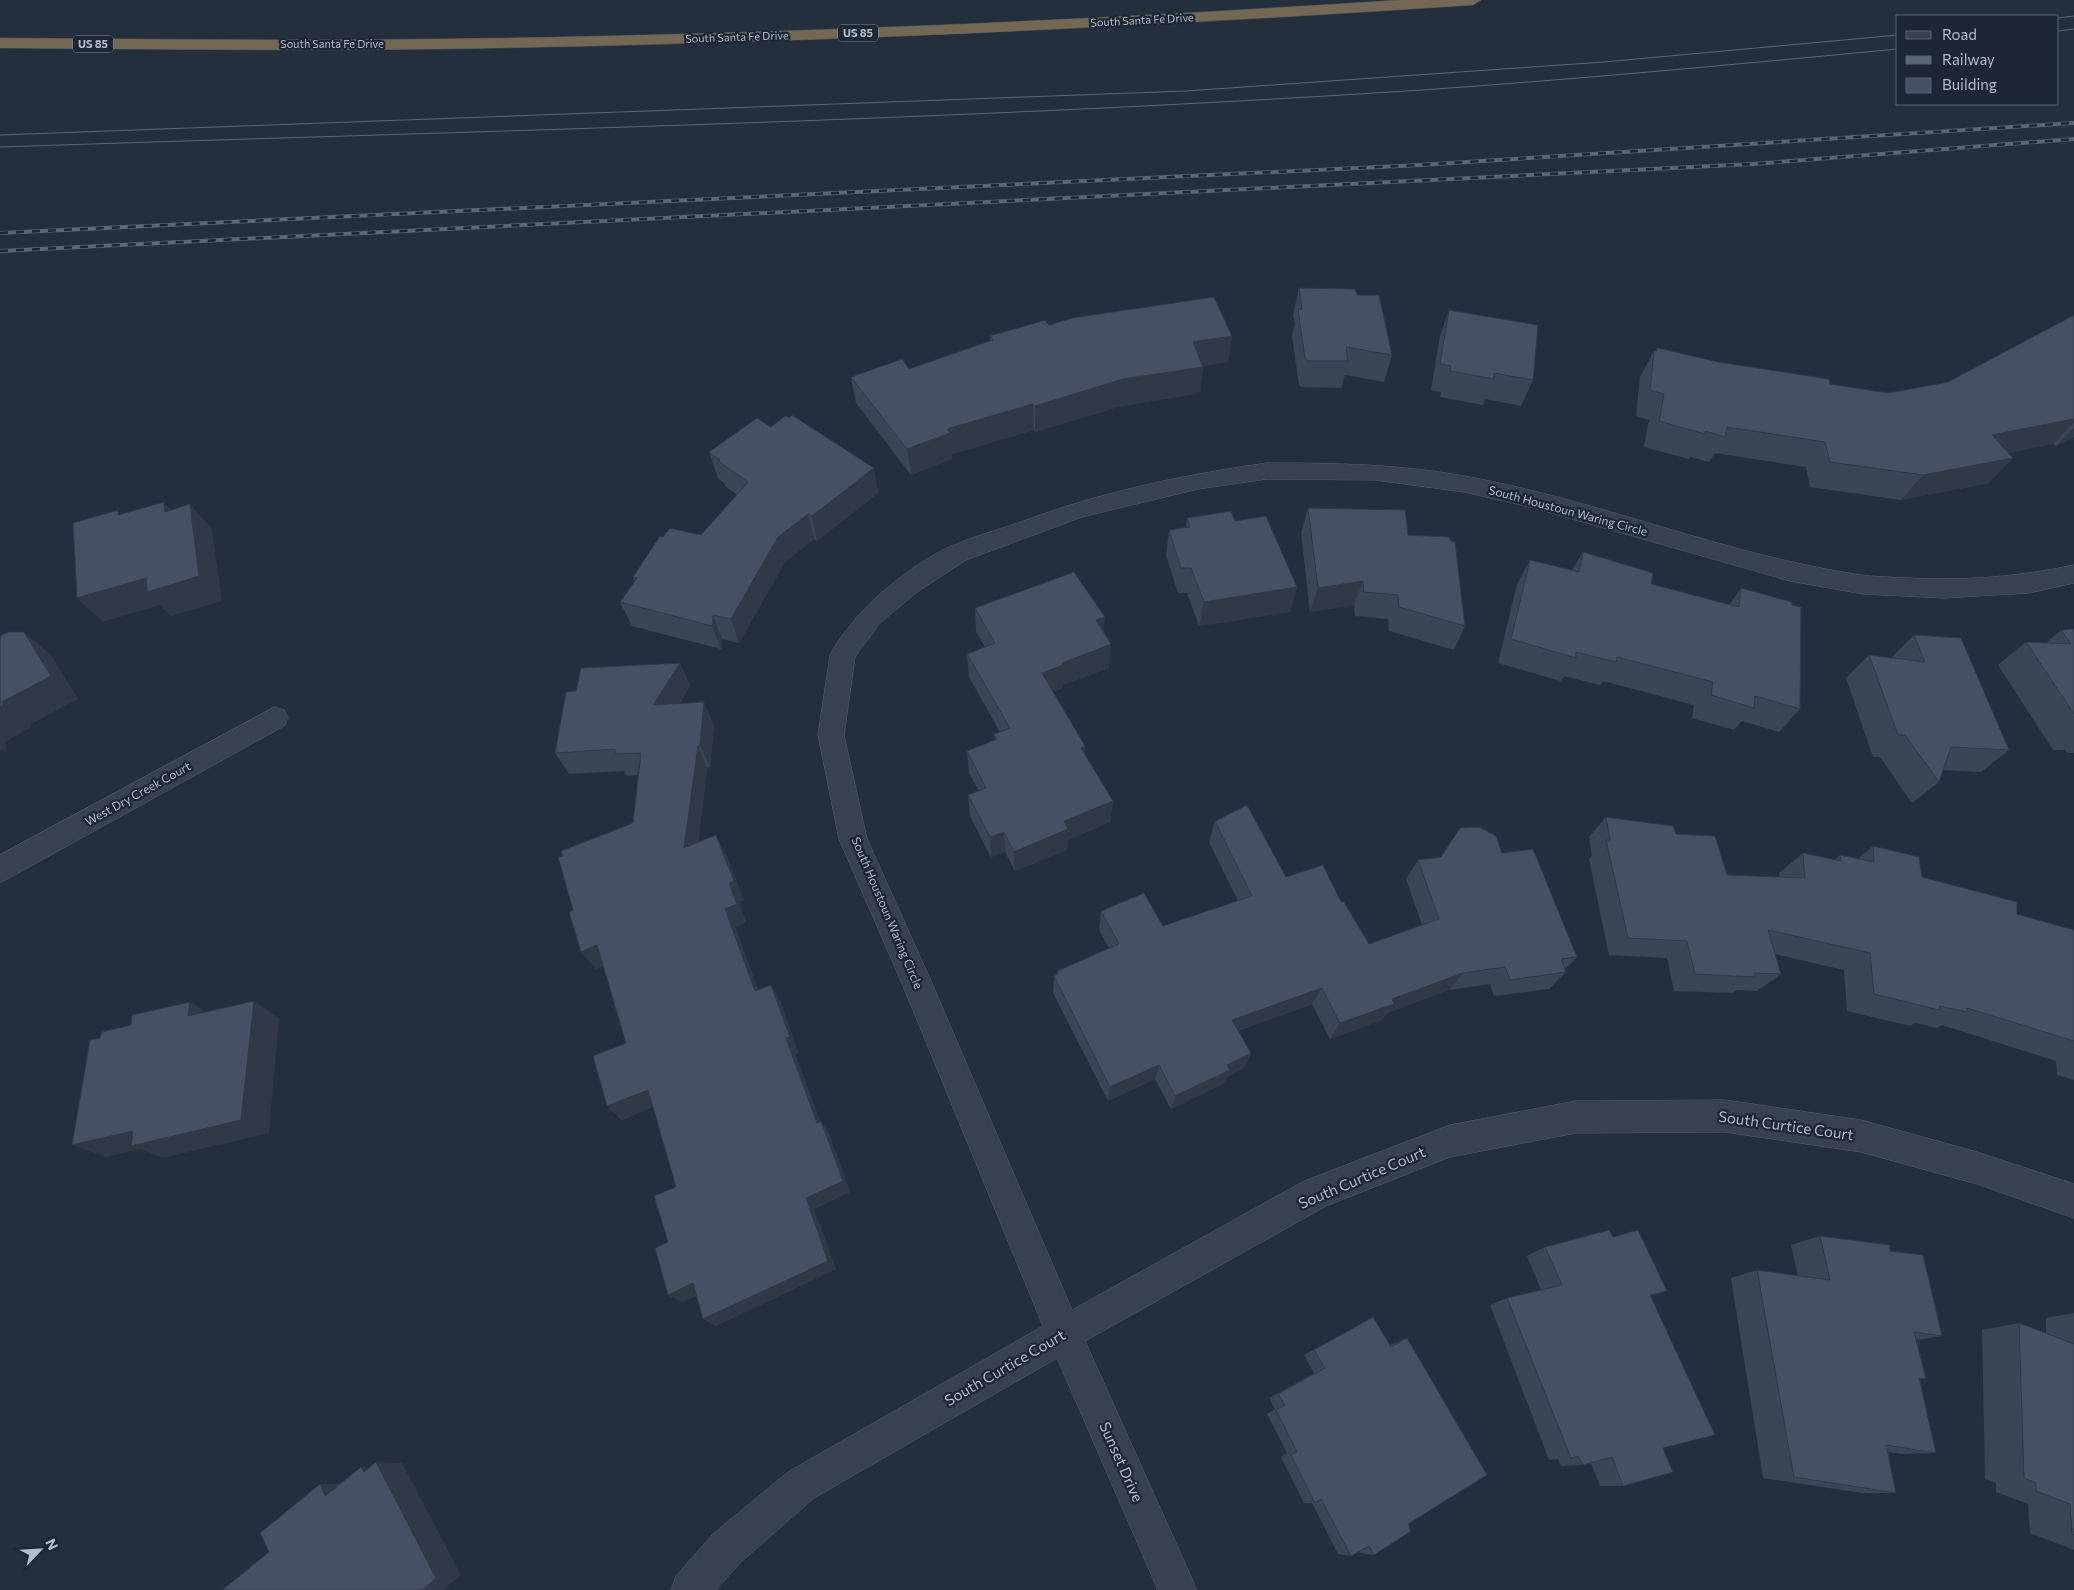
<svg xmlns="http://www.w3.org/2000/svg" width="2074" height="1590" viewBox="0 0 2074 1590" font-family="Commissioner,sans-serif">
  <rect width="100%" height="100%" fill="#242f3e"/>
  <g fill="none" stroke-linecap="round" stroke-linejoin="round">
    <g stroke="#565f6c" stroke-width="1">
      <g id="street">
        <path d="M1267,463C1333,463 1399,464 1464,476C1599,500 1725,555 1861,575C1875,577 1891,577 1906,578C1964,581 2017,577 2074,565V583L2029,593L1944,598L1863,594L1790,581L1534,508L1464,492L1375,480L1267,479L1198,489L1082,517L966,560L917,592L880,623L855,657L844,735L867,839L931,981L1072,1310L1304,1181L1450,1125L1576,1101L1725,1100L1861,1120L1977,1152L2074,1184V1218L1977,1184L1861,1152L1725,1132L1576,1133L1450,1157L1326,1206L1085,1341L1197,1590H1158L1057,1358L814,1498L741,1562L716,1590H671L676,1576L713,1534L788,1472L1043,1326L901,981L839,839L818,735L830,655C853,612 905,568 949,547C972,537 997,530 1021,522C1101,492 1182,475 1267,463Z"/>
        <path d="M275,707L284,710L288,718L284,726L0,883V855Z"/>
      </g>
    </g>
    <g stroke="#434c59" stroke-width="1">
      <path id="highway" d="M1399,0H1481L1473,5C1128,28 783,44 437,49C291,51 146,49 0,48V38C145,39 291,41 436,39C758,35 1079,21 1399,0Z"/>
    </g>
    <use href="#street" fill="#38414e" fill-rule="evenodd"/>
    <use href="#highway" fill="#746855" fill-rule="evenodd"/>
    <g stroke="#5a6575" stroke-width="1">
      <path d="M2058,18L2074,16"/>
      <path d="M2058,31L2074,29"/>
      <path d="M0,135L1186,91L1604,62L1898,35"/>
      <path d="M0,147C474,131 949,121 1422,90C1581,79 1739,64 1898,49"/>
    </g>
    <g stroke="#5a6575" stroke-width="4">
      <g id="rail">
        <path d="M0,233L1420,165L2074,123"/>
        <path d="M0,251L1753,164L2074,139"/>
      </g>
    </g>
    <use href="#rail" stroke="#1d2633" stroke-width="2.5" stroke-dasharray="8" stroke-linecap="butt"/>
  </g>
  <g fill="#3b4654">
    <path d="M1299,288L1357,295L1392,355L1384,382L1345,375L1341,388L1302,387L1299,385L1292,336L1295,324L1293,315Z"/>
    <path d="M1449,310L1533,380L1521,406L1485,399L1483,405L1440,397L1441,392L1431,390L1440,336Z"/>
    <path d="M2074,315V437L2056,446L2053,444L2008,453L1989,483L1901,500L1810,487L1806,467L1715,453L1709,462L1690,457L1689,459L1644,447L1649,420L1636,416L1640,377L1654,351H1656L1657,348L1719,362L1830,384L1888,393L1948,382Z"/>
    <path d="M1049,325L1232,336L1228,362L1203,366L1200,393L1121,406L1035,432L1034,430L952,454V459L911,475L856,403L851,377L909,369L990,341V336Z"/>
    <path d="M771,427L874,468L878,493L817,541L814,539L785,562L739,643L722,639L721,649L632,626L620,602L635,581L633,577L663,537L701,535L737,495L726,487L724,483L718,478L709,452Z"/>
    <path d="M1308,508L1408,535L1465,626L1454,650L1389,631L1388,619L1355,616L1354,605L1310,612L1301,533Z"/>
    <path d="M1187,518L1235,521L1297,587L1290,612L1199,626L1187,593H1178L1166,555L1169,530L1186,527Z"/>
    <path d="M1583,552L1651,584L1729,605L1741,588L1792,605L1800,709L1779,732L1742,721L1734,730L1692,718L1694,705L1603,681L1600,685L1564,676L1561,681L1498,663L1517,584L1530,560L1572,570Z"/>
    <path d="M975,608L1104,632L1109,668L1063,685V688L1053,692L1085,746V754L1113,801L1110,822L1068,840L1067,850L1015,871L1005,852L991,857L970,816L968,795L979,791L969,773L967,751L995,740L994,734L1000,732L969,677L967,654L985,647L976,632Z"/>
    <path d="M2074,629V753H2068L2065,750H2053L1998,665L2026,642L2046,643L2061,630Z"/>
    <path d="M1914,635L2009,750L1981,772L1943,770L1939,782L1912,803L1880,757H1873L1846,678L1869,655L1891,658Z"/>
    <path d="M680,663L690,686L679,704L714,725L710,767L707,768L698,843L726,855L744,900L739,902L746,922L735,927L758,990L780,1001L798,1052L795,1054L820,1121H821L829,1134L850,1192L814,1209L836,1269L716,1326L703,1319L696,1296L682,1302L668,1295V1242L676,1187L653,1107L622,1120L607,1106L626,1043L603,966L596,969L573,910L633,823L639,775L627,776L624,771L569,774L555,753L576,691Z"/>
    <path d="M1606,817L1676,834L1727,875L1780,877L1779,873L1803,853L1834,860L1840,855L1857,859L1873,846L1922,877L2017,914L2074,930V1080L2057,1075L2056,1061L1942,1025L1937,1028L1915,1023L1910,1026L1847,1011L1844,970L1775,954L1781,974L1757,991L1737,990L1732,993L1674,991L1667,958L1609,955L1589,859L1592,856L1589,837Z"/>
    <path d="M1215,821L1286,877L1341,902L1369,944L1422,925L1406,879L1418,860L1502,853L1577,957L1565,969L1566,972L1549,989L1494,996L1490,984L1449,990L1387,1013L1382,1020L1330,1039L1312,1004L1238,1031L1251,1053L1244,1068L1227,1077L1223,1084L1171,1109L1155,1079L1108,1101L1053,993L1054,976L1057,975V971L1109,948L1099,930L1101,911L1163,926L1238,901L1209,842Z"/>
    <path d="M1820,1236L1890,1251L1942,1336L1917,1340L1926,1379H1920L1936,1453L1901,1454L1888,1452L1896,1493H1862L1763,1478L1731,1278L1757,1270L1798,1276L1791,1245Z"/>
    <path d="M1613,1237L1667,1291L1651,1296L1663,1448L1623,1486H1600L1591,1463L1583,1465L1561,1466L1558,1459L1549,1460L1490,1305L1507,1298L1541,1290L1527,1256L1545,1247Z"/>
    <path d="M2074,1313V1550L2030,1533L2028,1504L1996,1492V1483L1985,1479L1982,1330L2019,1323L2046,1333V1318Z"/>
    <path d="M1373,1317L1390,1345L1407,1338L1408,1524L1374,1555L1360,1553L1359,1552L1351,1556L1338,1554L1312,1503H1304L1281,1457L1287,1453L1267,1414L1275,1409L1269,1398L1314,1373L1304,1355Z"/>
  </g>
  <g fill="#303945">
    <path d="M1232,336L1228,362L1189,368L1193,342Z"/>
    <path d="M1203,367L1200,393L1121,406L1035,432V406L1123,379Z"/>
    <path d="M1033,404L1034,430L952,454V459L911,475L907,449L947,429Z"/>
    <path d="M2074,419V422L2053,444L1968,461L1992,435Z"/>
    <path d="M2074,428V437L2056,446Z"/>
    <path d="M2013,458L1989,483L1901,500L1923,475Z"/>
    <path d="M874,468L878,493L817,541L812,516Z"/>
    <path d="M164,502L186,528L165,512Z"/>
    <path d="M190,504L212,529L222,601L171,616L160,605L103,622L77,598Z"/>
    <path d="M808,514L814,539L785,562L739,643L731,619L778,537Z"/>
    <path d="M1363,581L1354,605L1310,612L1318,588Z"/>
    <path d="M1297,587L1290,612L1199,626L1204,602Z"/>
    <path d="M713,615L722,639L721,649L712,626Z"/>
    <path d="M1105,617L1103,641L1096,620Z"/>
    <path d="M24,632L51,655L78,699L31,724L32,727L5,742L7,748L0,751V707Z"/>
    <path d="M1111,644L1109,668L1063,685V688L1042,696V673L1062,663Z"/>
    <path d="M680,663L690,686L664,728L653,705Z"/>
    <path d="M704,702L714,725L710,767L700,745Z"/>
    <path d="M698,746L707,768L695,868L684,848Z"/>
    <path d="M1085,746L1084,768L1081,748Z"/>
    <path d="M1113,801L1110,822L1068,840L1067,850L1015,871L1014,852L1064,821Z"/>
    <path d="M1004,832L1005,852L991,857L990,837Z"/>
    <path d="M716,835L726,855L744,900L739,902L746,922L735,927L764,1007L755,991L725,909L729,883Z"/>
    <path d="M597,945L611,963L596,969L581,952Z"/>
    <path d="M1463,973L1449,990L1387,1013L1382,1020L1330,1039L1340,1023L1392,999Z"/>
    <path d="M771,985L780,1001L798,1052L795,1054L825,1135L817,1123L786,1038Z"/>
    <path d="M1322,988L1312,1004L1225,1035L1232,1020Z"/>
    <path d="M254,1001L279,1018L269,1133L163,1158L140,1149L106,1157L72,1145Z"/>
    <path d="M190,1002L218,1019L188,1016Z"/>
    <path d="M1251,1053L1244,1068L1227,1077L1223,1084L1171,1109L1175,1096L1227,1065Z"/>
    <path d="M1159,1065L1155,1079L1108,1101L1110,1087Z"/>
    <path d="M648,1090L661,1104L622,1120L607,1106Z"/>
    <path d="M821,1121L829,1134L850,1192L814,1209L836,1269L716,1326L703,1319L806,1198Z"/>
    <path d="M693,1283L706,1291L682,1302L668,1295Z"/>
    <path d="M376,1462L402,1463L461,1575L443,1590H422L364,1472L361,1467L379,1468Z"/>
    <path d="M320,1484H348L325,1496Z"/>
  </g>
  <g fill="#455162" stroke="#303945">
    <path d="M1299,288L1355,289L1357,295H1379L1392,355L1346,347L1348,361H1308L1305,359L1298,309H1302Z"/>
    <path d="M1214,297L1232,336L1193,342L1203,367L1123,379L1035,406L1033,404L947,429L950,433L907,449L851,377L902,359L909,369L993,340L990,336L1045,320L1049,325L1072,318Z"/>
    <path d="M1449,310L1538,325L1533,380L1494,373V379L1450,371L1451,366L1440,364Z"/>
    <path d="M2074,315V419L1992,435L2013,458L1923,475L1830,462L1825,442L1727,427L1725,437L1705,431V434L1659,421L1664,394L1650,390L1654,351H1657V348L1719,362L1829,379L1830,384L1888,393L1948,382Z"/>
    <path d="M792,415L874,468L812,516L808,514L778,537L731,619L713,615L712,626L620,602L637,578L633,577L660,536L663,537L670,528L701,535L748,482L718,461L720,460L709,452L757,418L771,427L785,416L789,418Z"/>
    <path d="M164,502L165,512L190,504L199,576L147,592L146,578L77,598L73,523L118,510V515Z"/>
    <path d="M1308,508L1405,510L1408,535L1449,537L1451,541L1455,542L1465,626L1399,607L1398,595L1364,592L1363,581L1318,588Z"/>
    <path d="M1231,511L1235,521L1266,516L1297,587L1204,602L1191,568H1181L1169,530L1190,527L1187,518Z"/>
    <path d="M1583,552L1653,573L1651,584L1739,607L1741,588L1792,602V605L1801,607L1800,709L1755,696L1754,708L1711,695L1713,682L1617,657L1616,662L1576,652V658L1511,639L1530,560L1579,572Z"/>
    <path d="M1074,572L1105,617L1096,620L1111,644L1062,663L1063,665L1042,673L1085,746L1081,748L1113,801L1064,821L1068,829L1014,852L1004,832L990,837L968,795L986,788L967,751L997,739L994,734L1010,728L967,654L995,643L975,608Z"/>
    <path d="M2074,629V714L2026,642L2071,644L2061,630Z"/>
    <path d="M8,632H24L51,676L2,702L4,705L0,707V636Z"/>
    <path d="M1914,635L1961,638L2009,750L1951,747L1939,782L1905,735H1898L1869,655L1925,662Z"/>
    <path d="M680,663L653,705L704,702L700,745L698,746L684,848L716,835L734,881L729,883L737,904L725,909L755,991L771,985L790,1037L786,1038L817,1123L821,1121L843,1181L806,1198L828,1261L703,1319L693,1283L668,1295L655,1248L668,1242L654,1196L676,1187L648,1090L607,1106L593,1056L626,1043L597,945L581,952L569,912L573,910L558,857L563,856L561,851L633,823L641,753L615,754V749L555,753L566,692L576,691L581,668Z"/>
    <path d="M1247,805L1286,877L1323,865L1341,902H1344L1369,944L1439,919L1418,860L1441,857L1460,828L1479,827L1496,836L1502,853L1533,849L1577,957L1561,959L1566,972L1510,980L1505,967L1463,973L1392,999L1394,1004L1340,1023L1322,988L1232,1020L1251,1053L1227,1065L1230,1070L1175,1096L1159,1065L1110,1087L1054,976L1058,974L1057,971L1119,944L1101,911L1144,893L1163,926L1252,896L1215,821Z"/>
    <path d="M1606,817L1673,826L1676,834L1715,836L1727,875L1805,878L1803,853L1841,861L1840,855L1874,862L1873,846L1919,857L1922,877L2017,902V914L2074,930V1041L1967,1008V1012L1940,1006L1939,1010L1874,994L1870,953L1768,930L1781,974L1754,973L1755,977L1695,974L1687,941L1628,938L1606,840H1610Z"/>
    <path d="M254,1001L241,1120L131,1146L133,1131L72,1145L90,1040L100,1038L102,1032L131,1025L132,1015L190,1002L188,1016Z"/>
    <path d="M1609,1230L1613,1237L1638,1230L1667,1291L1650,1295L1715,1435L1663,1448L1673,1472L1623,1486L1612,1457L1583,1465L1578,1456L1571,1458L1507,1298L1562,1285L1545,1247Z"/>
    <path d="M1820,1236L1890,1245V1251L1923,1255L1942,1336L1914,1332L1926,1379L1919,1378L1936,1453L1886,1445L1896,1493L1794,1477L1757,1270L1830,1280Z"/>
    <path d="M1373,1317L1391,1347L1407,1338L1487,1475L1408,1524L1411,1531L1374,1555L1369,1546L1351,1556L1321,1499L1315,1503L1291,1455L1297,1452L1276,1410L1285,1405L1278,1394L1325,1368L1314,1350Z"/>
    <path d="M2019,1323L2074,1344V1535L2072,1534L2070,1504L2036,1491V1483L2024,1478Z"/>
    <path d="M376,1462L436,1578L422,1590H222L269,1552L260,1533L320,1484L325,1496L361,1467L364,1472Z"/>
  </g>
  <g text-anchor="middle" stroke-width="4.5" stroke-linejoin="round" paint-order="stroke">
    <g font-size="11" fill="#b4bcc9" stroke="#1d2633">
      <text transform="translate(1142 20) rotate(-3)" y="4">South Santa Fe Drive</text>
      <text transform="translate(737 37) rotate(-2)" y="4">South Santa Fe Drive</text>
      <text x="332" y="48">South Santa Fe Drive</text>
    </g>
    <g fill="#1d2633" stroke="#878f9c" stroke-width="1">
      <rect x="838" y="24.5" width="40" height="17" rx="4"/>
      <rect x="73" y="35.5" width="40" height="17" rx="4"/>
    </g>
    <g font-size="11" font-weight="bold" fill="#b4bcc9">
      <text x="858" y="37">US 85</text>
      <text x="93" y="48">US 85</text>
    </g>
    <g font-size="12" fill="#b4bcc9" stroke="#1d2633">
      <text transform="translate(1568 511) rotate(15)" y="4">South Houstoun Waring Circle</text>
      <text transform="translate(138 794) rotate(-29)" y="4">West Dry Creek Court</text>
      <text transform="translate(887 913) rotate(67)" y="4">South Houstoun Waring Circle</text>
    </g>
    <g font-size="15" fill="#b4bcc9" stroke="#1d2633">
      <text transform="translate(1786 1126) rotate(8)" y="5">South Curtice Court</text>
      <text transform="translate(1362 1178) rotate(-23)" y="5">South Curtice Court</text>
      <text transform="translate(1005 1368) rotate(-30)" y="5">South Curtice Court</text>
      <text transform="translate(1121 1462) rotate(66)" y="5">Sunset Drive</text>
    </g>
  </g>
  <rect x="1896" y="15" width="162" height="90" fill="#1d2633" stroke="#59626f"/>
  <rect x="1906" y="31" width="25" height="8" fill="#38414e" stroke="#59626f"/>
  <text x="1942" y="40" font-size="15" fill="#b4bcc9">Road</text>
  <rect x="1906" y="56" width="25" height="8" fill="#5a6575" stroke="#59626f"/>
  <text x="1942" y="65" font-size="15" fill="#b4bcc9">Railway</text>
  <rect x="1906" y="78" width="25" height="15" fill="#455162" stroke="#59626f"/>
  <text x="1942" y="90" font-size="15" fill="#b4bcc9">Building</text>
  <g transform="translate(40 1550) rotate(65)" stroke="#1d2633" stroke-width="4" paint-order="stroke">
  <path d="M0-4L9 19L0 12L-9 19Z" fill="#b4bcc9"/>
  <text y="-8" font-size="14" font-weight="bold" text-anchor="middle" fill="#b4bcc9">N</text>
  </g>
</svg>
